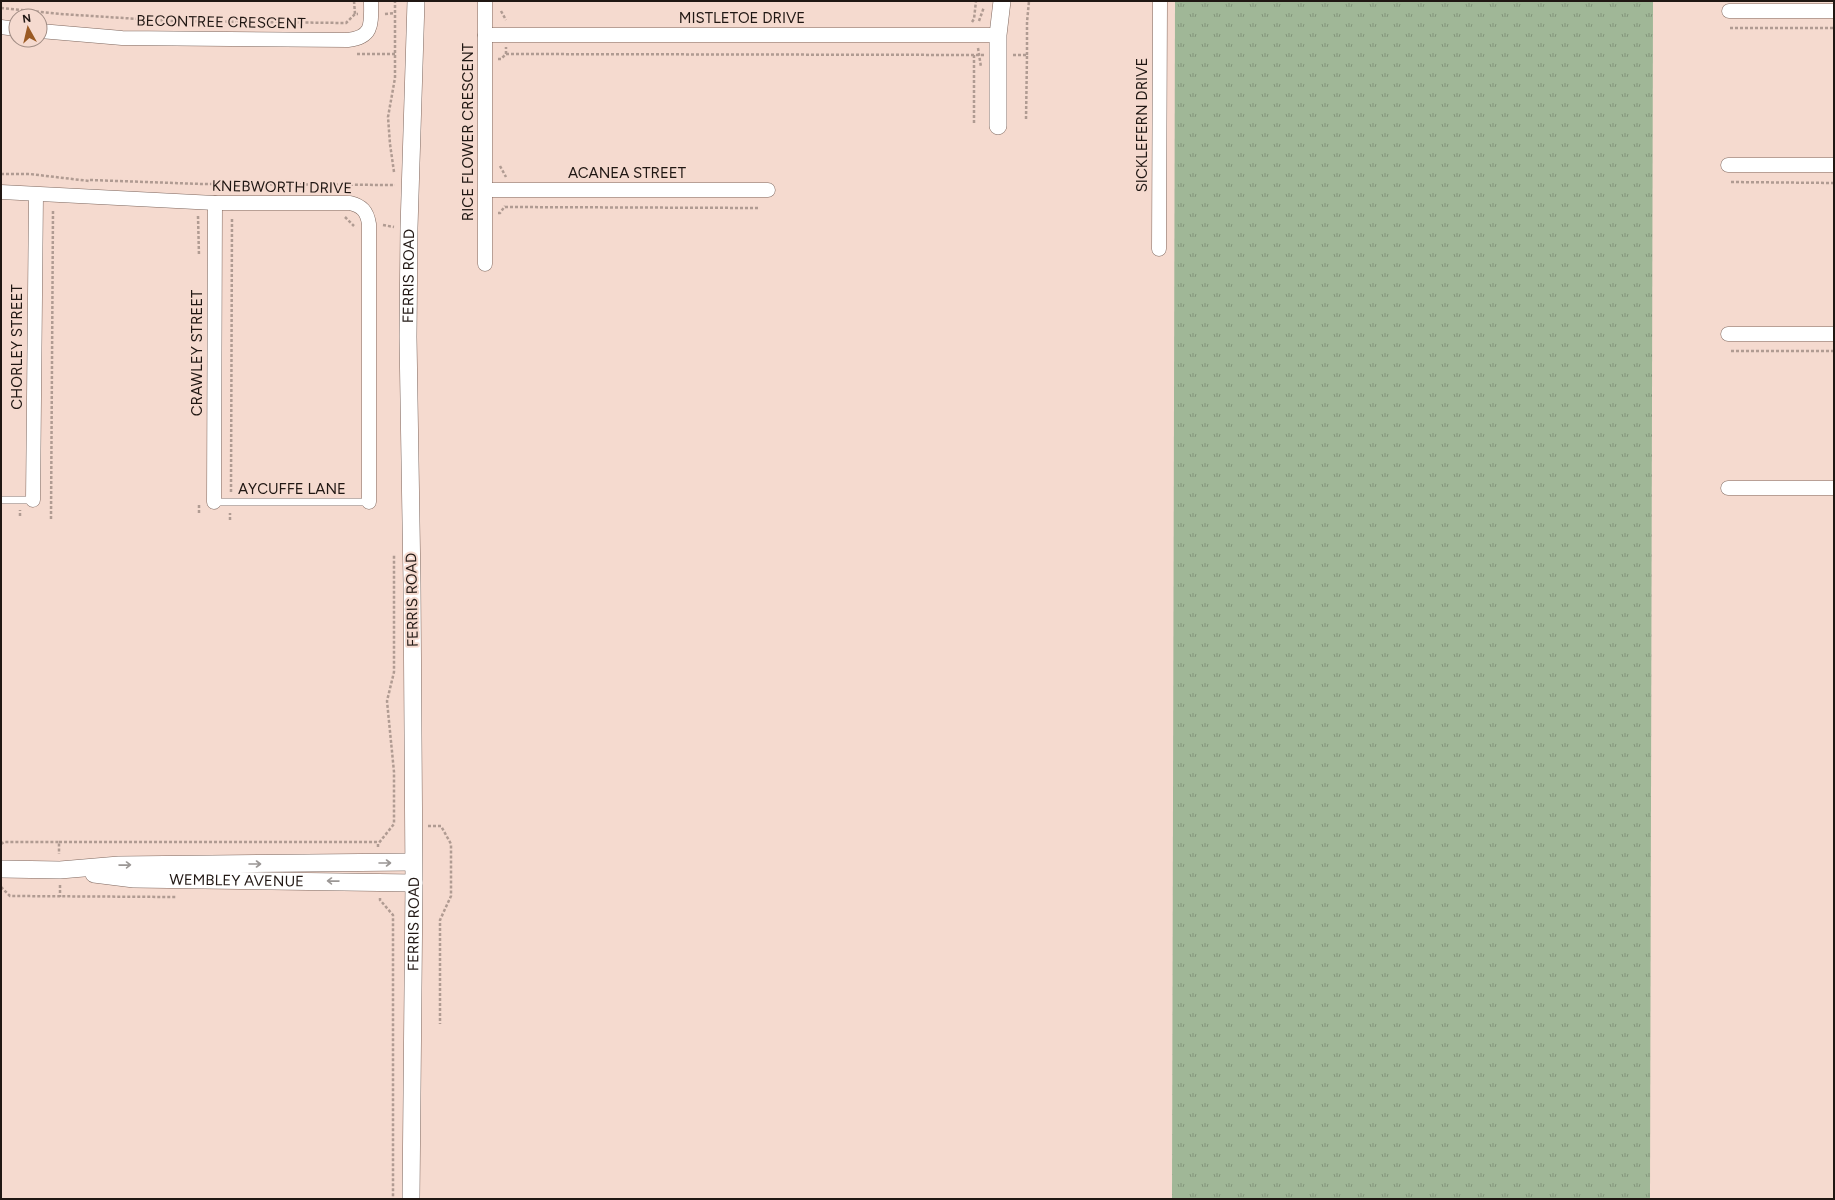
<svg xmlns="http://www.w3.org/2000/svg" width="1835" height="1200" viewBox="0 0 1835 1200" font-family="Figtree,sans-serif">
  <defs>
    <pattern id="grass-tufts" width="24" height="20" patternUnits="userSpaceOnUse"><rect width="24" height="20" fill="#a0b797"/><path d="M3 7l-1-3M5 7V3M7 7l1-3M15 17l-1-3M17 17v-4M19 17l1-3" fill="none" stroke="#82947a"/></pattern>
  </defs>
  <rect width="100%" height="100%" fill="#f5dacf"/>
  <path fill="url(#grass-tufts)" d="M1175,1H1653L1650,1199H1172Z"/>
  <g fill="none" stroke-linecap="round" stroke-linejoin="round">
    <g stroke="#7e675e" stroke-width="8">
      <g id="service">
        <path d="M1,500H33"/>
        <path d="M214,502H369"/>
      </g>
    </g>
    <g stroke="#7e675e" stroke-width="15">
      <g id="minor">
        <path d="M485,1V264"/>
        <path d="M1729,11H1834"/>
        <path d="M1,27L16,29"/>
        <path d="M40,31L122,38L348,40C374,37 371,23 371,1"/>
        <path d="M485,35H998"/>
        <path d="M1728,165H1834"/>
        <path d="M486,190H768"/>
        <path d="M1,192L215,203H350C362,206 367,211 369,224V502"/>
        <path d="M1159,249L1160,1"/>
        <path d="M1728,334H1834"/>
        <path d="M1728,488H1834"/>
        <path d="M33,500L36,195"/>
        <path d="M214,502L215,203"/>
      </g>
    </g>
    <g stroke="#7e675e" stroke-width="18">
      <g id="tertiary">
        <path d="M998,126V35L1002,1"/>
        <path d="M1,869L60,870L119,865L413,862"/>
        <path id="s1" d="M94,874L134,879L414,883"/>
        <path id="s2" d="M411,1199L414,883L412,583L408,337L409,228L416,1"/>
      </g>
    </g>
    <g stroke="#b09b92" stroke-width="2.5" stroke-dasharray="3 2" stroke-linecap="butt">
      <path d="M354,1L355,14"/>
      <path d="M1,8L60,14L171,21L346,23L355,14H358"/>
      <path d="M501,11L506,20"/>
      <path d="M385,14L395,13"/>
      <path d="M979,21L984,7"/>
      <path d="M972,22L974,19L976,1"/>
      <path d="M1730,28H1834"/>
      <path d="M20,43L35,45"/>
      <path d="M978,48L981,67"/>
      <path d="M357,54H395"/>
      <path d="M506,54L984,55"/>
      <path d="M974,55V123"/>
      <path d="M1013,55H1027L1026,120"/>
      <path d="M1027,55V22L1029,1"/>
      <path d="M498,59H501L506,54V47"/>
      <path d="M500,166L506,177"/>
      <path d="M394,172L390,144L388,117L395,78V1"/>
      <path d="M1,174H30L89,181"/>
      <path d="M90,180L202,184L395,185"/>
      <path d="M1731,182L1834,183"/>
      <path d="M505,207L760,208"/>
      <path d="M498,213H500L505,206"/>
      <path d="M198,216L199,256"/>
      <path d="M345,217L354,226"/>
      <path d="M383,225L394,227"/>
      <path d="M1731,351H1834"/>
      <path d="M231,492L232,217"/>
      <path d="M199,505V514"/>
      <path d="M20,516V510"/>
      <path d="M51,519L53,210"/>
      <path d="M230,520V513"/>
      <path d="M428,826H441L451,844V896L440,920V1024"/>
      <path d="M59,842H379"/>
      <path d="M1,844L4,842H59V854"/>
      <path d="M378,847V844L394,824V772L387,701L394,672V554"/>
      <path d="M60,885V897"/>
      <path d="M1,887L10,896L176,897"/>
      <path d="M380,898V900L393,915V1199"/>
    </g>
    <use href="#service" stroke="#fff" stroke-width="7"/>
    <use href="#minor" stroke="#fff" stroke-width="14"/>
    <use href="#tertiary" stroke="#fff" stroke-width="17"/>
  </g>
  <defs><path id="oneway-shaft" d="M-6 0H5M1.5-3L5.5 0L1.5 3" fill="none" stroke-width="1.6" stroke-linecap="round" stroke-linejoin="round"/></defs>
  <g stroke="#9b9795">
    <use href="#oneway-shaft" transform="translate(385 863)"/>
    <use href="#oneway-shaft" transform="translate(255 864)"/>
    <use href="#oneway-shaft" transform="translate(125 865) rotate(-1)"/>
    <use href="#oneway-shaft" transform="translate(333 881) rotate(-179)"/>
  </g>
  <g text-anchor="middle" stroke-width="4" stroke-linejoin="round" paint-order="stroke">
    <g font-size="15" fill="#201713" stroke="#f5dacf">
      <text x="742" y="23">MISTLETOE DRIVE</text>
      <text transform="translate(221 22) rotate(1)" y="5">BECONTREE CRESCENT</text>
      <text transform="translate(1142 125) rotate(-90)" y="5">SICKLEFERN DRIVE</text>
      <text transform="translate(468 132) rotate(-90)" y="5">RICE FLOWER CRESCENT</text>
      <text x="627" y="178">ACANEA STREET</text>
      <text transform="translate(282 187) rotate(1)" y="5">KNEBWORTH DRIVE</text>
      <text dy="5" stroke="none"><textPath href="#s2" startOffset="923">FERRIS ROAD</textPath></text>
      <text transform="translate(17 347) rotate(-90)" y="5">CHORLEY STREET</text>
      <text transform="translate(197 353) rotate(-90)" y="5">CRAWLEY STREET</text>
      <text x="292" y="494">AYCUFFE LANE</text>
      <text transform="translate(412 600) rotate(-91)" y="5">FERRIS ROAD</text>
      <text dy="5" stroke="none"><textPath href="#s1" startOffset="143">WEMBLEY AVENUE</textPath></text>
      <text dy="5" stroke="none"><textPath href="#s2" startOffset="275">FERRIS ROAD</textPath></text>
    </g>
  </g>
  <rect width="1835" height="1200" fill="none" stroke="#201713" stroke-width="4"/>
  <g transform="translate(28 28) rotate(352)"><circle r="19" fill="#f5dacf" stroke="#a08c84"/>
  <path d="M0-3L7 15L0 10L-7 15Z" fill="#9a5a24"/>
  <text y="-6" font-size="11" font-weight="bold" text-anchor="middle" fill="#201713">N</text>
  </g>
</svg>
